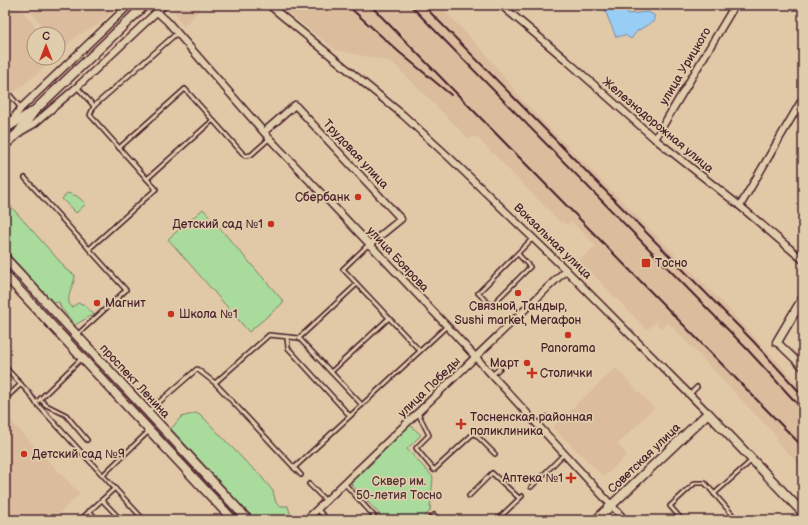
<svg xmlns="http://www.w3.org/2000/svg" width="808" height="525" viewBox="0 0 808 525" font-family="'Balsamiq Sans',sans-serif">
  <rect width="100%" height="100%" fill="#e1c9a7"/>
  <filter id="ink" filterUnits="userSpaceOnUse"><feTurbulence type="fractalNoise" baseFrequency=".025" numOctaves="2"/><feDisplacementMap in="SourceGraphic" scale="8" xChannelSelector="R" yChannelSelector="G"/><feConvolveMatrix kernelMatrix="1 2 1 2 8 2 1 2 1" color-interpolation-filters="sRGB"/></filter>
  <g filter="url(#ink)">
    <g fill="#dbbc9d">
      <path d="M5,5H17L42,34H34V58H56L5,100Z"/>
      <path d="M25,5H120L95,27L79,34L63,49L58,44V34H49Z"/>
      <path d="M171,5H204L183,27Z"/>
      <path d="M278,5H439L486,54L521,99L721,301L803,389V468L775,440L778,437L752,411L668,322L661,328L657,324L659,322L658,320L647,330L579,260L596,246L571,221L567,226L563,221L561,223L476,136L469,139L392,62L336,50Z"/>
      <path d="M616,368L654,408L618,444L627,455L604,477L552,427Z"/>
      <path d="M5,415L80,494L52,520H5Z"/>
    </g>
    <g fill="#a9db9c" stroke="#7a7d64">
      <path d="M67,193L77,196L86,204L76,213L62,199Z"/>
      <path d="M5,200L63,265L65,269L75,275C75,285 63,300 72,307L78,303L83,304L94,314L75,325L61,308L59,302L54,303L5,250Z"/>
      <path d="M203,209L284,302L249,332L168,239Z"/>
      <path d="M196,413L200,414L245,461L259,474L273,491L276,503L280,506H288L290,513L282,520H255L171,429L181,417Z"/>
      <path d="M410,425L421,435L407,449L433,477L430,511L421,520H385L351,484Z"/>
    </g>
    <path fill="#98cef6" stroke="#7988a5" d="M605,5H627L628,14L648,12L654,15V21L637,31L631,39L625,35L616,37L604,8Z"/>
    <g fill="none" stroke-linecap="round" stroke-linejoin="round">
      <g stroke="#4a1f2b" stroke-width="6">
        <g id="lane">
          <path d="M77,87L94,106L90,115L156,189L89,249"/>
          <path d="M9,94L21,108"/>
          <path d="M94,106L177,33"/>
          <path d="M119,148L185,89L245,156L251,155L269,139"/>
          <path d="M25,178L126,290L78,334"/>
          <path d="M147,179L213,120"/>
          <path d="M368,245L343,269L420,351"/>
          <path d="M518,254L530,267L491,306L478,293L533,238"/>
          <path d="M287,337L288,348L350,416"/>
          <path d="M299,338L357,284"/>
          <path d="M5,367L29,393L36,403L144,520"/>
          <path d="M331,372L389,318"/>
          <path d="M492,375L500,368"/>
          <path d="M215,383L269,335L299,338L362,405"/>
          <path d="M690,394L697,387"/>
          <path d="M5,399L21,384"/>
          <path d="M40,399L46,405L66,415L87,440"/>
          <path d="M36,403L82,358"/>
          <path d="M149,411L197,369L215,383L301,475"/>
          <path d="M418,413L429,435L416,448L434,470L474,433L495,454"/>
          <path d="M537,425L546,417"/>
          <path d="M294,468L447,326"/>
          <path d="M103,475L149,431"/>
          <path d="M344,483L374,516V520"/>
          <path d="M309,484L326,501"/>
          <path d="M531,487L564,454"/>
          <path d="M714,494L751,461"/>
          <path d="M469,496L492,473L519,498"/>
          <path d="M102,500L121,520"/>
          <path d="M317,509L328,520"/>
          <path d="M89,511L98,520"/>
          <path d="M80,520L115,488"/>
          <path d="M428,520L434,515L439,520"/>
          <path d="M497,520L522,496"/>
          <path d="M682,520L670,506L695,483H705L737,520"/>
        </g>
      </g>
      <g stroke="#4a1f2b" stroke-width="9">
        <g id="street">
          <path d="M269,5L403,115L452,160L566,270L708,413"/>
          <path d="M501,5L565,59L655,139L740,206L803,260"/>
          <path d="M157,12L167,21L269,138L447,326L625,520"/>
          <path d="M8,126L21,108L129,5"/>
          <path d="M20,132L34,124L77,87L164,5"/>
          <path d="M264,132L295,105L401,219L369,245"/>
          <path d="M655,139L735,5"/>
          <path d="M740,206L803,98"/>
          <path d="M777,342L803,367"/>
          <path d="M306,520L566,270"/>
        </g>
      </g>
      <g stroke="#4a1f2b" stroke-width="11">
        <g id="secondary">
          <path d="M5,129L30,113"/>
          <path d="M5,145L18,133L35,110L145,5"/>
          <path d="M5,258L248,520"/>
          <path d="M5,275L233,520"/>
          <path d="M777,342L803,298"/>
          <path d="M596,520L708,413L803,513"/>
        </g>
      </g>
      <use href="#lane" stroke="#dfcdab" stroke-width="3"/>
      <use href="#street" stroke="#dfcdab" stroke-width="6"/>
      <use href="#secondary" stroke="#dfcdab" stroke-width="8"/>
      <g stroke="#4a1f2b" stroke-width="2">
        <path d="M347,5L399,52L451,95"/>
        <path d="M370,5L803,447"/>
        <path d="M410,5L746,348L803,410"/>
        <path d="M423,5L753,341L803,396"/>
      </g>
    </g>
  </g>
  <g fill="#c8321e" stroke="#dfcdab" stroke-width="1.5">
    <circle cx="358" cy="197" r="4"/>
    <circle cx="271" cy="224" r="4"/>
    <rect x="641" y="258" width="10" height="10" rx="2"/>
    <circle cx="518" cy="293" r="4"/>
    <circle cx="97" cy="303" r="4"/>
    <circle cx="171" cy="314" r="4"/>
    <circle cx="568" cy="335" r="4"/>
    <circle cx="527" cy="363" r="4"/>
    <path d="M530 367h4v4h4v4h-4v4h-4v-4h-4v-4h4z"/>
    <path d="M459 418h4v4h4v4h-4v4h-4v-4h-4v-4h4z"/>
    <circle cx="24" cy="454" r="4"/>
    <path d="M569 472h4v4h4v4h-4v4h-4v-4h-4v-4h4z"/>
  </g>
  <g text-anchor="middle" stroke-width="3.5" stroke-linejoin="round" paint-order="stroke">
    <g font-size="12" fill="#4a1f2b" stroke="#dfcdab">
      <text transform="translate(685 66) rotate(-59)" y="4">улица Урицкого</text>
      <text transform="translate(658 125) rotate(40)" y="4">Железнодорожная улица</text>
      <text transform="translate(356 154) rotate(47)" y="4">Трудовая улица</text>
      <text transform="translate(553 241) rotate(44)" y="4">Вокзальная улица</text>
      <text transform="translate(398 259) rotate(47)" y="4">улица Боярова</text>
      <text transform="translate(135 381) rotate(47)" y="4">проспект Ленина</text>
      <text transform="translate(429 387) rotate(-44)" y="4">улица Победы</text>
      <text transform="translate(644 458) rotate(-44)" y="4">Советская улица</text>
    </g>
    <g font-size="12" fill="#4a1f2b" stroke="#dfcdab" text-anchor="start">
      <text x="350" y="201" text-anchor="end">Сбербанк</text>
      <text x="263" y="228" text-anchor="end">Детский сад №1</text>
      <text x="655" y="267">Тосно</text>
      <text x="105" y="307">Магнит</text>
      <text x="518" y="310" text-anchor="middle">Связной, Тандыр,<tspan x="518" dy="14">Sushi market, Мегафон</tspan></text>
      <text x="179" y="318">Школа №1</text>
      <text x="568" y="352" text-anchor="middle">Panorama</text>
      <text x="519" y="367" text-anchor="end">Март</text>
      <text x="540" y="377">Столички</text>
      <text x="470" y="421">Тосненская районная<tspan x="470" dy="14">поликлиника</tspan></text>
      <text x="32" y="458">Детский сад №9</text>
      <text x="563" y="482" text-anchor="end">Аптека №1</text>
    </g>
    <g font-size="12" fill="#543236" stroke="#dfcdab">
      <text x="399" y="485">Сквер им.<tspan x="399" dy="14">50-летия Тосно</tspan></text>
    </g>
  </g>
  <rect width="808" height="525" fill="none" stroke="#dfcdab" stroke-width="20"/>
  <rect x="10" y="10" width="788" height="505" fill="none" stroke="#4a1f2b" stroke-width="1.5" filter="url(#ink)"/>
  <g transform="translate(46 46)"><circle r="19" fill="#dfcdab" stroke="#a38778"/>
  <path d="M0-3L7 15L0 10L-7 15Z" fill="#c8321e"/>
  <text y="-6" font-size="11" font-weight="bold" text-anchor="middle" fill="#4a1f2b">С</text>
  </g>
</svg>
